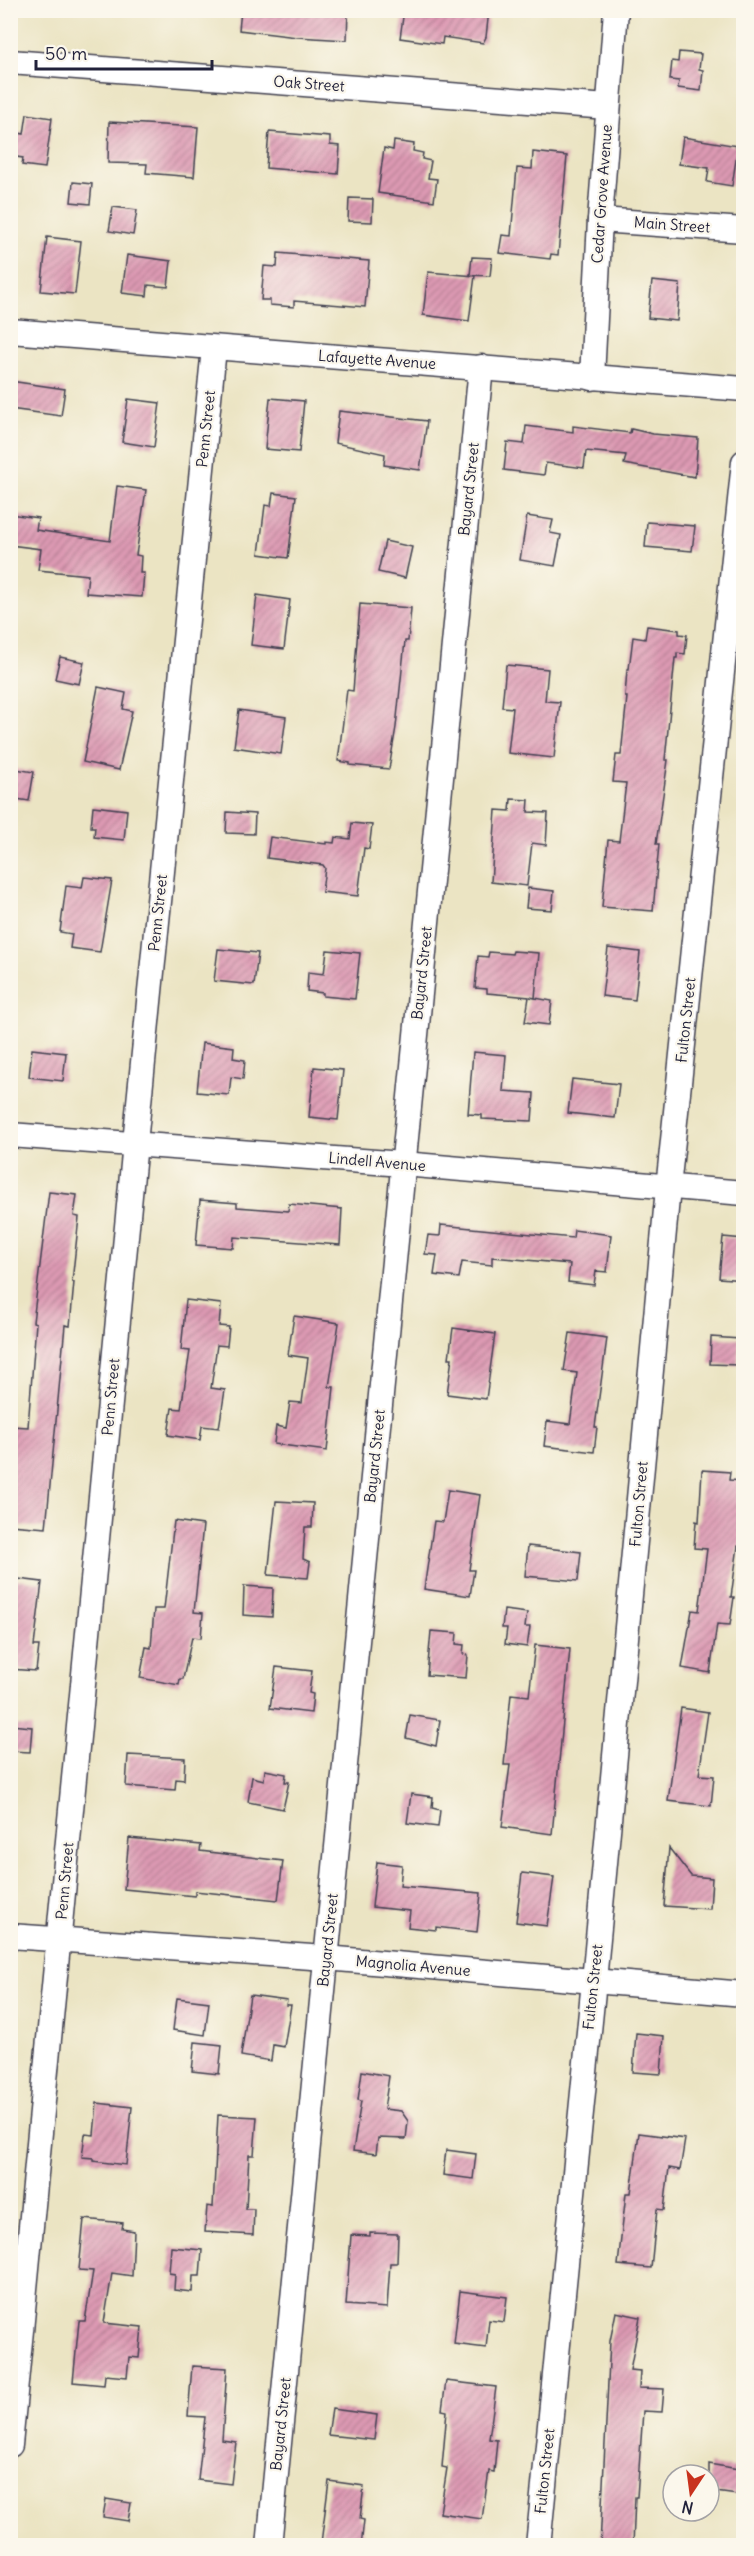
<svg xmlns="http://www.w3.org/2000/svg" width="754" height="2556" viewBox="0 0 754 2556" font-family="Delius,sans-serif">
  <defs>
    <pattern id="building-hatch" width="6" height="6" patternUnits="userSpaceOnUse" patternTransform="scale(1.5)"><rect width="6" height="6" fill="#dd9ab3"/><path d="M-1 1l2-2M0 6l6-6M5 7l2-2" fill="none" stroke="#b37d93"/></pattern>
  </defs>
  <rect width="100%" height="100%" fill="#fbf7ec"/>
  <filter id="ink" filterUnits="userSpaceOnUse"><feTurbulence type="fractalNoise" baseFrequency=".0167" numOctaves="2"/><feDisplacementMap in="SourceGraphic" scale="12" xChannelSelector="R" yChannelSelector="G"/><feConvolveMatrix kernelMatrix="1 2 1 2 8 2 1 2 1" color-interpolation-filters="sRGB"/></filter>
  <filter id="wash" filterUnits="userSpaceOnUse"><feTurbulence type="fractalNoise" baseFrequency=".008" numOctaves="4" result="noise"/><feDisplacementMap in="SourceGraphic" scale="24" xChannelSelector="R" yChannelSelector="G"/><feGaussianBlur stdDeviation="1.35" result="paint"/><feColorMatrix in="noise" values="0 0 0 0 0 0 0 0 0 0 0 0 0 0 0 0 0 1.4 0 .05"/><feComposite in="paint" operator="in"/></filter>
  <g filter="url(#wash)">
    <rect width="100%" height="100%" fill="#ebe4c3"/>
    <g id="blocks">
      <g fill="url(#building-hatch)">
        <path d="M241,10H348L347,40L297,37L239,30Z"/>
        <path d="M404,10H489L486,37L483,43L443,37L442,44L400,38Z"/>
        <path d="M679,52L701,54L699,69L703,70L701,91L678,88L679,81L670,80L672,61L678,62Z"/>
        <path d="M27,114L52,118L45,168L22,165L23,158L10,156L13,132L24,134Z"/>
        <path d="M109,122L198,127L194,177L146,173L147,164L108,163Z"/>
        <path d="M269,132L330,137V145L340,146L338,174L266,168Z"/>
        <path d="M683,137L738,146L732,186L707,182L709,168L679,164Z"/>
        <path d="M394,141L414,144L413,151L423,153L422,159L431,161L428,178L437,179L434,201L378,193L384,148L393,150Z"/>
        <path d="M533,152L567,156L558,255L551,254L550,259L499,253L502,235L511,236L517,168L532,169Z"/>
        <path d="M73,182L92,184L90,204L71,202Z"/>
        <path d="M349,198L373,199L372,222L348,221Z"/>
        <path d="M113,207L137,210L133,235L109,231Z"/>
        <path d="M47,237L81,241L75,294L41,291Z"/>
        <path d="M278,253L369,261L365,307L294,301V307L270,305V300H261L264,266L277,267Z"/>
        <path d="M127,255L171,261L168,287L148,285L147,296L122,293Z"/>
        <path d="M472,257L492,258L490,276L470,275Z"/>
        <path d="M428,272L475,276L469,321L423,315Z"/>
        <path d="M652,281L680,284L677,321L648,318Z"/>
        <path d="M10,381L65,389L61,416L10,409Z"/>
        <path d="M270,398L304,401L299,452L265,449Z"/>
        <path d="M128,399L160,403L154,447L122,442Z"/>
        <path d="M339,411L427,421L420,470L384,465L385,454L335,443Z"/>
        <path d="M526,426L573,432V426L630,433L631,429L653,434L698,438L695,477L624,464L626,455L586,451L584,468L546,463L544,475L504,470L507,442L524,444Z"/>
        <path d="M117,486L146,490L136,555L141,556L140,573H144L142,597L86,593L88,575L38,570L41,549L10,545V514L38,518L36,530L110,541Z"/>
        <path d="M273,493L296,496L288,558L259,554L265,505L271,506Z"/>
        <path d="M527,516L553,520L550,533L561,535L555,566L520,560Z"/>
        <path d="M647,522L695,526L692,551L645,547Z"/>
        <path d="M385,541L412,547L405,578L378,572Z"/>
        <path d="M257,595L290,600L284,649L251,645Z"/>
        <path d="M360,604L411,608L408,641H405L396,727L389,769L350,765V763L338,761L347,690L353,691Z"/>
        <path d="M647,626L679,630V634L687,635L685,654L677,653V658H675L665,760H668L656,844H659L653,911L602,907L608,840L619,841L626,783L613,782L616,755H621L627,697H625L627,669H629L633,637L645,639Z"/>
        <path d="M60,657L84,662L79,684L55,679Z"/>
        <path d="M506,665L548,669L545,701L560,702L554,758L508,753L513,708L502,707Z"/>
        <path d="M98,687L126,693L123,709L132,711L119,770L83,762Z"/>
        <path d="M239,710L286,717L281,754L234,747Z"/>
        <path d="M10,768L34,772L29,801L10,798Z"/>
        <path d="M511,799L529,800L528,812L548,813L546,845L532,843L527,886L491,882L496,810L510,811Z"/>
        <path d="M93,806L127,810L124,840L94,837L95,827H91Z"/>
        <path d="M227,812L255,814L254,834L226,833Z"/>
        <path d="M352,823L372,825L369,849L364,848L358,896L322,892L325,868L323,865L267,858L270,837L326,844V842L334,843L335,837L350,839Z"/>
        <path d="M84,877L112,880L100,952L70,948L72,934L60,932L66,886L82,888Z"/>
        <path d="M528,888L554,891L552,910L526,908Z"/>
        <path d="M608,948L640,952L635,1000L602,996Z"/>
        <path d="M218,949L258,953L254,985L214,981Z"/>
        <path d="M327,950L360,953L355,999L323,996V993L307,991L308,972L324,974Z"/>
        <path d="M513,951L539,953L535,998L530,997L552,1001L549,1025L525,1022L529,997L487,993V989L475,988L478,956L488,957L489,952L512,954Z"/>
        <path d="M202,1043L234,1047L233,1058L245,1060L243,1079L231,1077L229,1095L197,1092Z"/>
        <path d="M32,1049L66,1053L63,1081L29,1077Z"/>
        <path d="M473,1052L506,1055L503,1091L534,1093L532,1121L482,1119V1115L468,1114Z"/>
        <path d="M314,1067L343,1070L338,1120L309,1117Z"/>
        <path d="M572,1079L619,1084L615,1118L568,1113Z"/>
        <path d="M49,1192L77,1195L74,1216L79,1217L72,1282H74L70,1326L65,1325L46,1528L10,1525V1426L28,1427L36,1323L33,1322Z"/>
        <path d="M200,1200L237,1203V1207L288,1211L289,1204L342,1209L340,1245L234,1237L233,1248L196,1245Z"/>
        <path d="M441,1225L573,1238L574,1230L611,1235L607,1272L596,1271L594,1285L568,1282L570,1264L492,1257V1265L462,1262L459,1278L434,1275L437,1255L425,1254L428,1235L440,1236Z"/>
        <path d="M723,1237L744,1239V1280L719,1278Z"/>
        <path d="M186,1300L221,1304L219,1326L229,1327L227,1346L217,1345L211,1388L225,1390L219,1428L202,1426L200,1440L168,1435L172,1408L181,1409L190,1351L181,1350Z"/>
        <path d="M294,1316L339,1323L329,1387H334L327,1451L274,1444L276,1426L286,1428L290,1402L302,1403L308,1358L288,1355Z"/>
        <path d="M453,1328L495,1334L486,1399L447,1394L452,1358H449Z"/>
        <path d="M570,1333L607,1338L595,1427H597L594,1452L544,1446L547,1421L570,1424L577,1373L564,1371Z"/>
        <path d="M711,1337L740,1339L738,1365L710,1364Z"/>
        <path d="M702,1470L730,1472L729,1480L744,1481V1547L738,1546L731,1597H734L730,1625L717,1624L710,1673L682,1668L692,1610L699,1611L707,1549L694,1548L696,1521L699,1522Z"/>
        <path d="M448,1490L480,1495L469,1570H474L470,1596L424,1589L434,1521L443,1522Z"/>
        <path d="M276,1501L313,1503L312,1527H305L303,1559L310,1562L308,1578L268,1575Z"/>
        <path d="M174,1521L203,1525L194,1612L203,1613L201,1638L192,1637L183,1679H180L179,1685L140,1678L146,1647L151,1648L154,1609H164Z"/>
        <path d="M528,1546L581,1552L578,1581L525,1576Z"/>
        <path d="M10,1578L42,1582L34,1646H39L36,1671L10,1669Z"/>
        <path d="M244,1586L273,1588L272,1617L243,1615Z"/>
        <path d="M504,1610L527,1613L525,1627H530L527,1647L505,1644L507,1628H502Z"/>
        <path d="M431,1631L457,1633L456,1644L464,1645L463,1654L468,1655L466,1678L427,1675Z"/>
        <path d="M535,1645L570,1649L552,1834L502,1827L510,1765H504L511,1694L529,1696Z"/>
        <path d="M276,1667L312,1671L309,1693L313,1694L311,1713L270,1708Z"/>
        <path d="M681,1708L708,1712L699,1775L714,1776L711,1806L668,1801Z"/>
        <path d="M410,1715L440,1720L436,1746L406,1738Z"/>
        <path d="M10,1725L32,1727L30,1752L10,1751Z"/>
        <path d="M128,1755L185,1758L184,1780L176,1779L175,1790L126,1786Z"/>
        <path d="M265,1770L286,1774L285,1782H289L283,1809L248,1802L252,1777L264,1780Z"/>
        <path d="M411,1794L433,1797L432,1808L440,1810L438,1827L407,1823Z"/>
        <path d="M129,1838L201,1845L200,1851L283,1861L278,1900L195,1891V1896L124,1889Z"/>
        <path d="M669,1848L691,1876L712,1878L710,1909L664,1906Z"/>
        <path d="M377,1862L402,1865L400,1886L481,1893L477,1932L436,1927V1930L408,1927L410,1911L372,1907Z"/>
        <path d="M522,1873L554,1877L547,1926L516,1922Z"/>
        <path d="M250,1995L287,2000L286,2005H291L284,2047L273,2045L271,2061L241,2056Z"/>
        <path d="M177,1998L209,2002L205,2035L173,2030Z"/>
        <path d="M636,2033L664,2036L661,2074L633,2072Z"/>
        <path d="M195,2042L222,2045L219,2074L192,2071Z"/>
        <path d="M362,2071L389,2076L384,2109L401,2111L408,2121L406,2139L378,2138L376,2154L353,2151L361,2101L358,2100Z"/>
        <path d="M97,2103L132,2107L126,2165L93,2161V2158L82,2157L85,2134L94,2135Z"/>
        <path d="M218,2115L257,2117L254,2155H249L246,2209H254L253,2235L205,2232L207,2206L213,2207Z"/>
        <path d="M639,2133L685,2139L680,2170L669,2168L664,2210L657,2209L651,2268L618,2265L626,2193H631Z"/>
        <path d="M446,2150L476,2154L473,2179L443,2175Z"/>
        <path d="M84,2219L123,2223L122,2229L134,2231L132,2276L112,2273L104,2323L142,2327L139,2358L129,2357L127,2377L105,2375L104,2385L73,2382L79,2321H85L93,2271L79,2270Z"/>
        <path d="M370,2233L398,2234L397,2263H390L387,2308L346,2305L351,2235L370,2236Z"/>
        <path d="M171,2247L202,2250L200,2276H193L192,2292L174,2290L175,2274L169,2273Z"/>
        <path d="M460,2291L507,2297L504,2322L489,2320L486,2348L454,2344Z"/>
        <path d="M616,2312L640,2317L630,2370L640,2371L639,2388L664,2389L662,2412L643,2411L637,2497H635L633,2546H600L610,2341Z"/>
        <path d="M192,2366L227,2368L222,2440L236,2442L231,2484L198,2480L205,2417L188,2416Z"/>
        <path d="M446,2381L496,2387L489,2439L497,2440L494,2472L489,2471L482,2519L440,2513L447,2468L442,2467L447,2411L442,2410Z"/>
        <path d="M332,2409L377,2415L374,2440L328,2435Z"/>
        <path d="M709,2464L744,2470V2496L709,2491Z"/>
        <path d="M329,2481L364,2486L360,2519L364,2520L361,2546L321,2543Z"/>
        <path d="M106,2499L131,2503L128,2521L103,2517Z"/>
      </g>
    </g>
  </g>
  <g filter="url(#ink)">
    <use href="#blocks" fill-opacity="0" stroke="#403f4f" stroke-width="1.5"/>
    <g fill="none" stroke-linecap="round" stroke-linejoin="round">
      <g stroke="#403f4f" stroke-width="27">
        <g id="street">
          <path d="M10,62L608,107"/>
          <path d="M600,220L744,230"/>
          <path d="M10,331L744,389"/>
          <path d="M592,378L600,220L616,10"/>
          <path d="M10,1135L403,1164L744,1193"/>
          <path d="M10,1936L326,1958L744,1994"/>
          <path d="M10,2445L135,1143L214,348"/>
          <path d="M269,2546L481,367"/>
          <path d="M538,2546L594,1981L668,1188L744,462"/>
        </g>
      </g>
      <use href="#street" stroke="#fff" stroke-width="24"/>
    </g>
  </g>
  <g text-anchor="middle" stroke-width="4.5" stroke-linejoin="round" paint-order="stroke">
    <g font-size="15" fill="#22223b" stroke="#fbf7ec">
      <text transform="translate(309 84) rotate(4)" y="5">Oak Street</text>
      <text transform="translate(602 194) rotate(-86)" y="5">Cedar Grove Avenue</text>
      <text transform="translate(672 225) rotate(4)" y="5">Main Street</text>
      <text transform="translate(377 360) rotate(4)" y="5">Lafayette Avenue</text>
      <text transform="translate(206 429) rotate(-84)" y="5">Penn Street</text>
      <text transform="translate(469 489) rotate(-84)" y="5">Bayard Street</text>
      <text transform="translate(158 913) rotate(-84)" y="5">Penn Street</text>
      <text transform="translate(422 973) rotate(-84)" y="5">Bayard Street</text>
      <text transform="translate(686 1020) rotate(-84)" y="5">Fulton Street</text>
      <text transform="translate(377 1162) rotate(5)" y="5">Lindell Avenue</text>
      <text transform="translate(111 1397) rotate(-85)" y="5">Penn Street</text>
      <text transform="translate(375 1456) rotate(-84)" y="5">Bayard Street</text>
      <text transform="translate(639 1504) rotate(-85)" y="5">Fulton Street</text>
      <text transform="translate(65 1881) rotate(-85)" y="5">Penn Street</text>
      <text transform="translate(328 1940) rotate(-84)" y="5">Bayard Street</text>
      <text transform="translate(413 1966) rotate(5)" y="5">Magnolia Avenue</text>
      <text transform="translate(593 1987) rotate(-84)" y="5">Fulton Street</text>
      <text transform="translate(281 2424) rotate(-84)" y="5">Bayard Street</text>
      <text transform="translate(545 2471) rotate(-84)" y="5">Fulton Street</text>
    </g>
  </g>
  <rect width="754" height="2556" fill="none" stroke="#fbf7ec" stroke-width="36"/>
  <g transform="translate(691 2493) rotate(193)"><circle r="28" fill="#fbf7ec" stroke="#a4a2a5" stroke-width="1.5"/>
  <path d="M0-4.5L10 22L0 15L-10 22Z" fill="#c8321e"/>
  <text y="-9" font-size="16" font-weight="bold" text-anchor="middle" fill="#22223b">N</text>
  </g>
  <path d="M36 60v9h176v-9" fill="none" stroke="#22223b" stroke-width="3"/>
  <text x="45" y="60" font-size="18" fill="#22223b" stroke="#fbf7ec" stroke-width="4.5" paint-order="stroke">50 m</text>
</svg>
